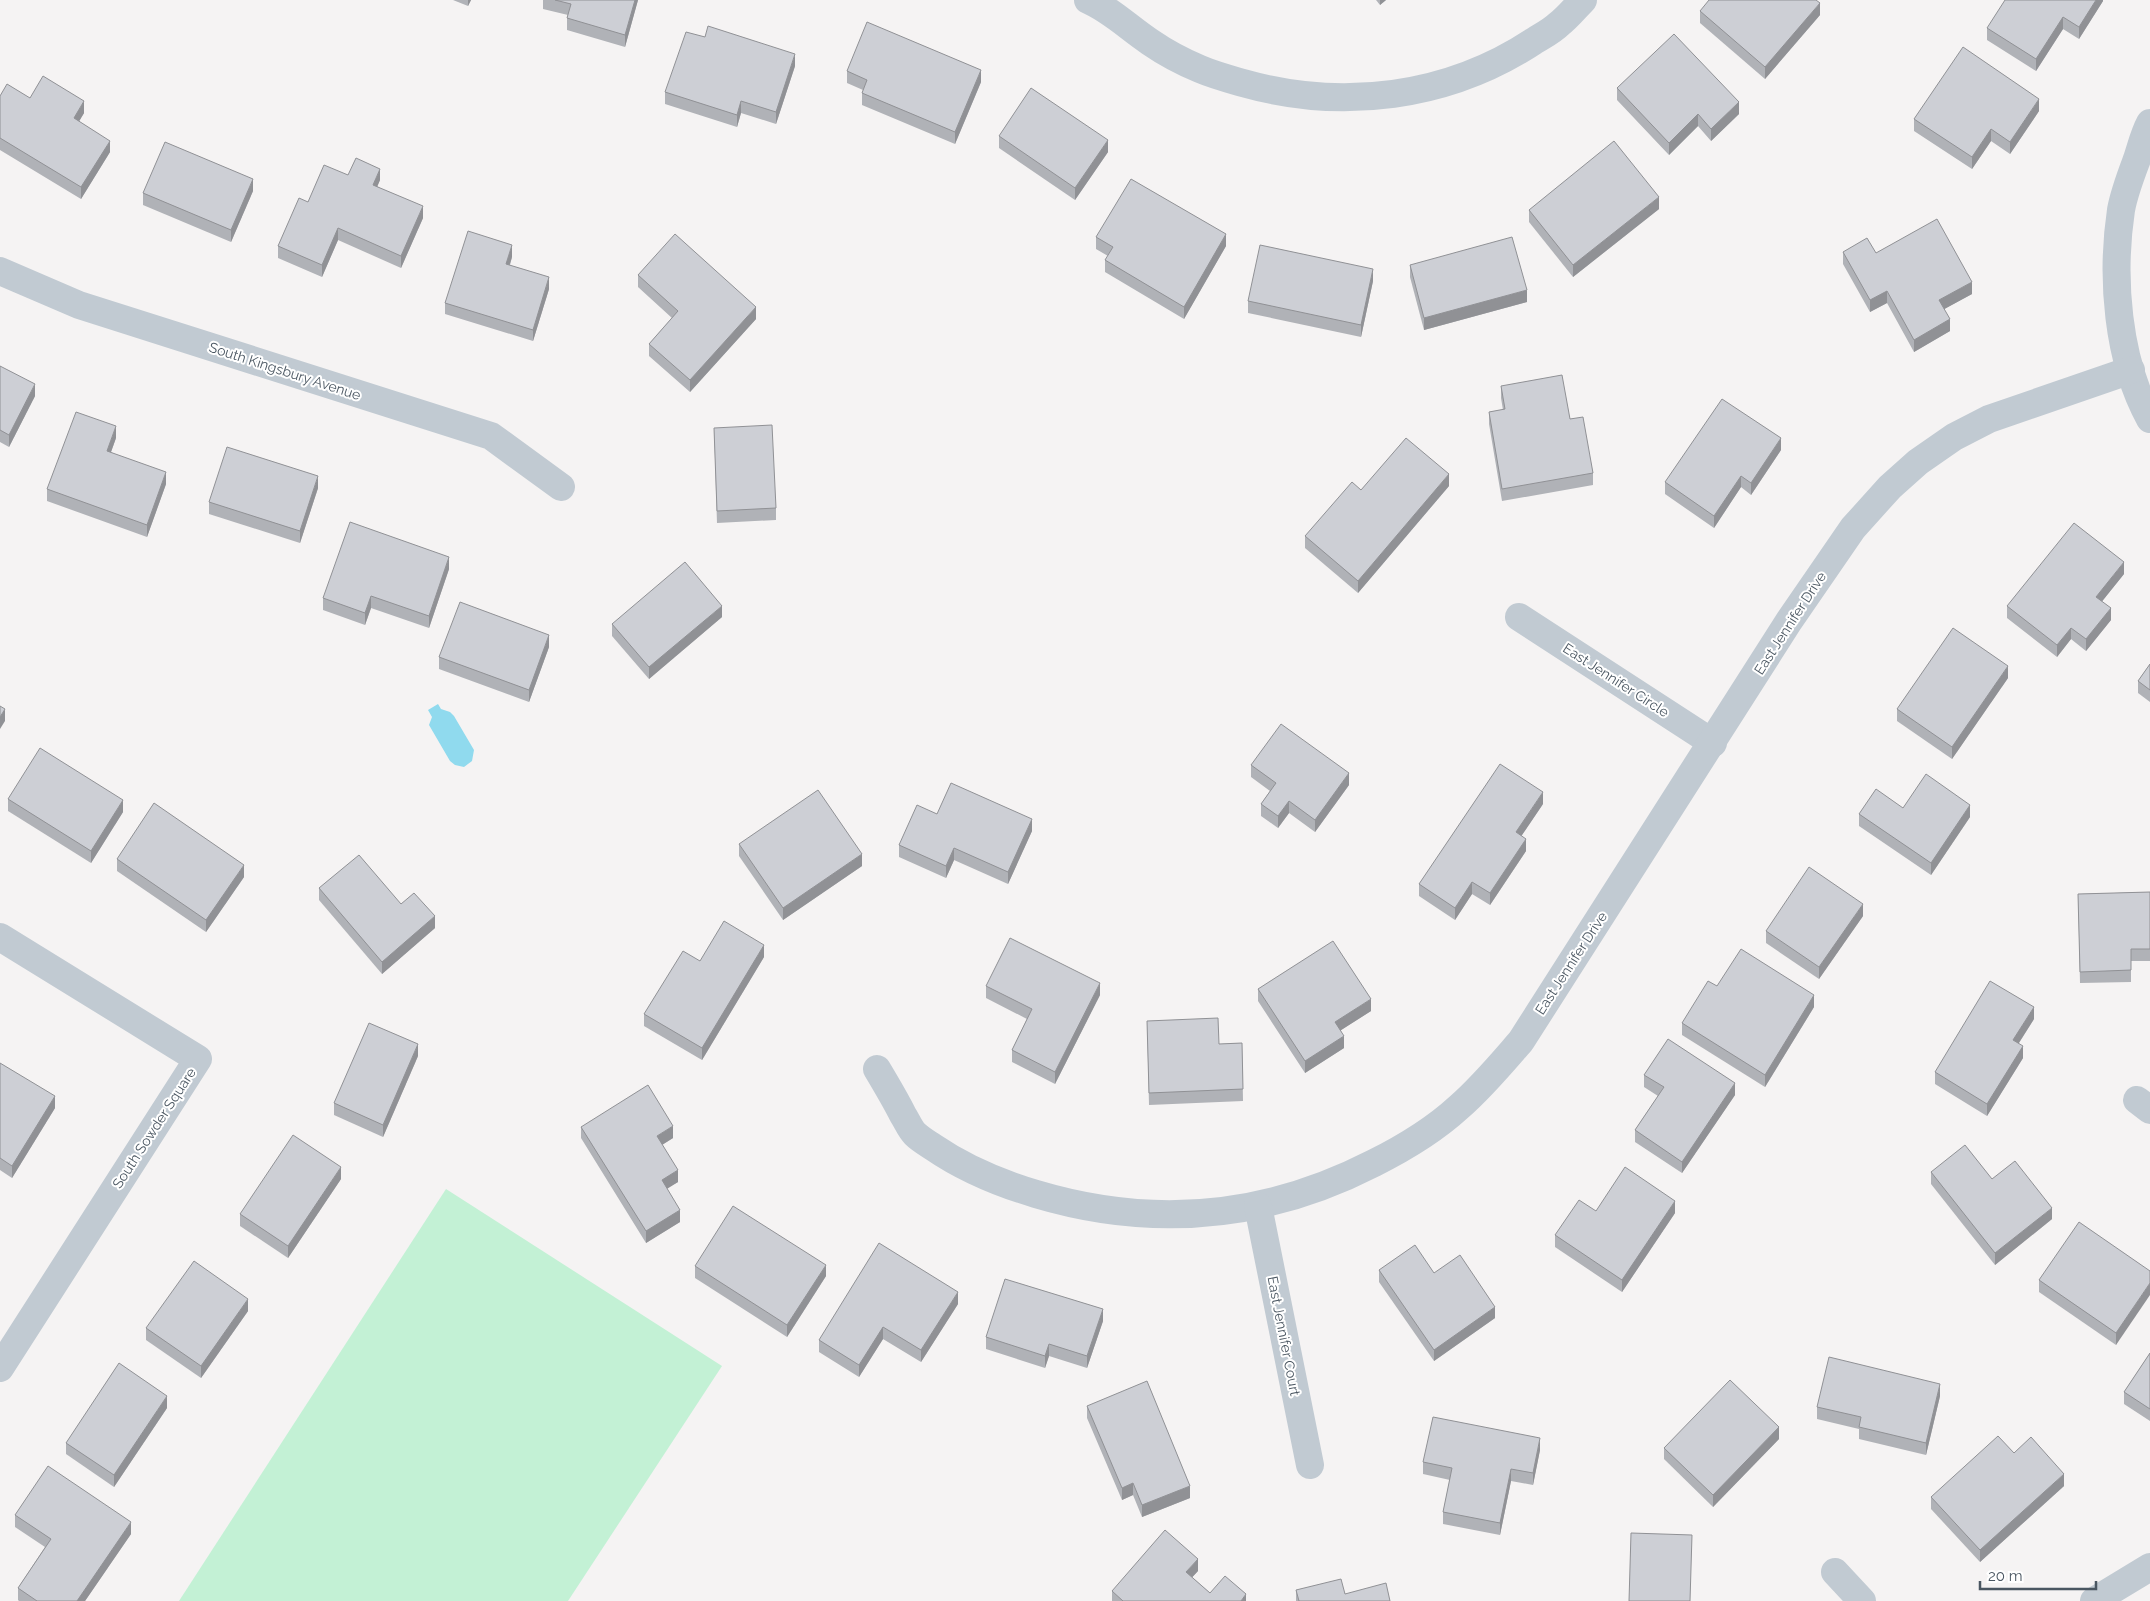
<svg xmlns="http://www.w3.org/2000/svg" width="2150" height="1601" viewBox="0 0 2150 1601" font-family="Raleway,sans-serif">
  <rect width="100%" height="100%" fill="#f5f3f3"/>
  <path fill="#c3f1d5" d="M446,1189L722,1366L568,1601H179Z"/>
  <path fill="#90daee" d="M438,704L441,709L450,712L454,716L474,750L472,761L464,767L455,765L450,761L429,725L432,717L428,710Z"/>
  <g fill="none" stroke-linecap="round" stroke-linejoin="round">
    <g stroke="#c1cad2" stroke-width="28">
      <path d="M1088,0C1111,10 1129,28 1150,42C1166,53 1183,62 1200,69C1214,75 1229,79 1243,83C1342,111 1448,98 1534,41C1542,36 1552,31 1559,24C1568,17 1575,8 1583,0"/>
      <path d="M2150,123C2144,134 2141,147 2137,159C2131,175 2124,193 2121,210C2111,277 2117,359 2150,419"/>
      <path d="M0,271L79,305L491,436L561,487"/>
      <path d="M1519,617L1713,743"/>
      <path d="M0,937L198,1059L0,1368"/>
      <path d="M877,1069C886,1084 895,1099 903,1115C907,1121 910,1129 915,1134C920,1139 927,1143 933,1147C965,1169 999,1183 1036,1194C1153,1229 1265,1219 1374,1163C1404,1148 1434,1130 1459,1107C1482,1087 1501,1064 1521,1041L1789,621L1853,528L1890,487L1918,462L1954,437L1989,419L2131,370"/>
      <path d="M2137,1100L2150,1110"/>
      <path d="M1258,1206L1310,1465"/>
      <path d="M1835,1572L1862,1601"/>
      <path d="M2094,1601L2150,1567"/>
    </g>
  </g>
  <g fill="#b0b2b7">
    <path d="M453,0H471L468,6Z"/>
    <path d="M543,0H638L625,47L567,30V18L568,15L543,9Z"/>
    <path d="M1376,0H1386L1380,5Z"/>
    <path d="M2103,0V1L2079,39L2063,29L2036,71L1987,40V28Z"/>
    <path d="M1700,11L1820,15L1765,79L1700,23Z"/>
    <path d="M795,66L776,124L741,113L737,127L665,104V92Z"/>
    <path d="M847,71L981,82L955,144L862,105V93L863,90L847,83Z"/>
    <path d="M1617,88L1739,114L1711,141L1698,126L1669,155L1617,100Z"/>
    <path d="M0,96L30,98L84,113L79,121L110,152L81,199L0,150Z"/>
    <path d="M2039,111L2010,154L1991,141L1972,169L1914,131V119Z"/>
    <path d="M999,136L1108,152L1075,200L999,148Z"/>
    <path d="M348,175L380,180L377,186L423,218L401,268L338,240L322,277L278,258V246L308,202Z"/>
    <path d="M253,191L231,242L143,205V193Z"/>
    <path d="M1659,209L1573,277L1529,222V210Z"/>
    <path d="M1096,237L1226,246L1184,319L1105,272V260L1108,256L1096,249Z"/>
    <path d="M1843,252L1876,253L1972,294L1944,309L1950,331L1914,352L1887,303L1870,312L1843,264Z"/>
    <path d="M512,257L510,265L549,289L533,341L445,314V303Z"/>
    <path d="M1410,265L1527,302L1424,330L1410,277Z"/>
    <path d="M638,275L756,319L690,392L649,356V344L672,318L638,287Z"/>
    <path d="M1373,281L1361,337L1248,313V301Z"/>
    <path d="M0,366L35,396L9,447L0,442Z"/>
    <path d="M1501,386L1570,419L1593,473V485L1502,501L1489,424V412L1503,410L1501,398Z"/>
    <path d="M714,428L776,508V520L717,523Z"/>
    <path d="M116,438L111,452L166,484L147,537L47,501V489Z"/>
    <path d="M1781,450L1751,495L1741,487L1714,528L1665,494V482Z"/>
    <path d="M1449,486L1358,593L1305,548V536L1361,490Z"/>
    <path d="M318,488L300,543L209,514V502Z"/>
    <path d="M449,569L429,628L371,608L365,625L323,610V598Z"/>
    <path d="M2124,574L2102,601L2111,620L2086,651L2071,639L2057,657L2007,618V606Z"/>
    <path d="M722,617L649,679L612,636V624Z"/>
    <path d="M549,647L529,702L439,669V657Z"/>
    <path d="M2150,664V702L2138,693V681Z"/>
    <path d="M2008,678L1952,759L1897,721V709Z"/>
    <path d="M1251,765L1349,785L1315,832L1289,813L1278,828L1261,816V804L1270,791L1251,777Z"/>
    <path d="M8,799L123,812L91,863L8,811Z"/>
    <path d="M1543,804L1521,836L1526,851L1490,905L1472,894L1455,920L1419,896V884Z"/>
    <path d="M1903,808L1970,817L1931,875L1859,826V814Z"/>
    <path d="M937,814L1032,831L1008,884L954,860L946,878L899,857V845Z"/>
    <path d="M739,844L862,866L783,920L739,856Z"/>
    <path d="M117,859L244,877L206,932L117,871Z"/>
    <path d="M319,888L401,904L435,928L382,974L319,900Z"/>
    <path d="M2150,892V961H2131V982L2080,983L2078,894Z"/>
    <path d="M1863,916L1819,979L1766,943V931Z"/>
    <path d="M764,957L702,1060L644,1026V1014L700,961Z"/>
    <path d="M986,986L1100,995L1055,1084L1012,1062V1050L1027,1019L986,998Z"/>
    <path d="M1717,986L1814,1007L1765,1087L1682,1035V1023Z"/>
    <path d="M1258,989L1371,1011L1341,1030L1344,1048L1305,1073L1258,1001Z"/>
    <path d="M2034,1019L2019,1043L2023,1058L1987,1116L1935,1084V1072Z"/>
    <path d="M1147,1021L1219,1044L1242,1043L1243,1101L1149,1105Z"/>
    <path d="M418,1056L383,1137L334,1115V1103Z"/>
    <path d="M0,1063L55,1108L12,1178L0,1170Z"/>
    <path d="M1644,1075L1735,1095L1682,1173L1635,1142V1130L1658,1096L1644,1087Z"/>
    <path d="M581,1127L673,1138L662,1145L678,1182L667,1188L680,1222L646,1243L581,1138Z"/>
    <path d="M1931,1172L1992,1179L2052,1219L1995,1265L1931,1184Z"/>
    <path d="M341,1179L288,1258L240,1226V1214Z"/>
    <path d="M1596,1211L1675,1213L1622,1292L1555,1247V1235Z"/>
    <path d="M695,1266L826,1276L787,1337L695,1278Z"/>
    <path d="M1379,1270L1434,1273L1495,1318L1434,1361L1379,1282Z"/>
    <path d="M2150,1271L2116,1345L2039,1292V1280Z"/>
    <path d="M958,1304L921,1362L883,1339L859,1377L819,1352V1340Z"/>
    <path d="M248,1311L201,1378L146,1340V1328Z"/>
    <path d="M1103,1321L1087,1368L1049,1356L1045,1368L986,1349V1337Z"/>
    <path d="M2150,1353V1421L2124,1404V1392Z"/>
    <path d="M1940,1396L1926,1455L1859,1439V1429L1817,1419V1407Z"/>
    <path d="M1087,1406L1190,1498L1142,1517L1133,1495L1122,1500L1087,1418Z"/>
    <path d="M167,1408L114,1487L66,1454V1443Z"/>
    <path d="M1779,1439L1713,1507L1664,1459V1448Z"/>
    <path d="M1540,1450L1533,1485L1511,1481L1500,1535L1443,1524V1512L1450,1480L1423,1474V1462Z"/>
    <path d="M2014,1453L2064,1486L1980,1562L1931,1509V1497Z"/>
    <path d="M15,1515L131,1534L85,1601H19L18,1600V1588L45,1547L15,1527Z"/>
    <path d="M1198,1571L1192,1577L1210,1593L1246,1601H1112V1591Z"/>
    <path d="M1296,1590L1345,1594L1390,1601H1296Z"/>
  </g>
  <g fill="#909195">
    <path d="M468,0H471L468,6Z"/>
    <path d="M635,0H638L625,47V35Z"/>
    <path d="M1380,0H1386L1380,5Z"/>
    <path d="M2096,0H2103V1L2079,39V27Z"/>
    <path d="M1820,3V15L1765,79V67Z"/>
    <path d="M2063,17V29L2036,71V59Z"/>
    <path d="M795,54V66L776,124V112Z"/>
    <path d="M981,70V82L955,144V132Z"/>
    <path d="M2039,99V111L2010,154V142Z"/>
    <path d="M84,101V113L74,130V118Z"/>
    <path d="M741,101V113L737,127V115Z"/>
    <path d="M1739,102V114L1711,141V129Z"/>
    <path d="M1698,114V126L1669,155V143Z"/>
    <path d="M1991,129V141L1972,169V157Z"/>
    <path d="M1108,140V152L1075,200V188Z"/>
    <path d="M110,141V152L81,199V187Z"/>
    <path d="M380,169V180L373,197V185Z"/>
    <path d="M253,179V191L231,242V230Z"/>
    <path d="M1659,197V209L1573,277V265Z"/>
    <path d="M423,206V218L401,268V256Z"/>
    <path d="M338,228V240L322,277V265Z"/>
    <path d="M1226,234V246L1184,319V307Z"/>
    <path d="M512,245V257L506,276V264Z"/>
    <path d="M1373,269V281L1361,337V325Z"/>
    <path d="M549,277V289L533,341V330Z"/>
    <path d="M1972,282V294L1939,312V300Z"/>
    <path d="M1527,290V302L1424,330V318Z"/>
    <path d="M1887,291V303L1870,312V300Z"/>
    <path d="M756,307V319L690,392V380Z"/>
    <path d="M1950,319V331L1914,352V340Z"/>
    <path d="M35,384V396L9,447V435Z"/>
    <path d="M116,426V438L107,463V451Z"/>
    <path d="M1781,438V450L1751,495V483Z"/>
    <path d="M166,472V484L147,537V525Z"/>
    <path d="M1449,474V486L1358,593V581Z"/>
    <path d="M318,476V488L300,543V531Z"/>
    <path d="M1741,476V487L1714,528V516Z"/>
    <path d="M449,557V569L429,628V616Z"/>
    <path d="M2124,562V574L2096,609V597Z"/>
    <path d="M371,596V608L365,625V613Z"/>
    <path d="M722,606V617L649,679V667Z"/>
    <path d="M2111,608V620L2086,651V639Z"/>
    <path d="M2071,628V639L2057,657V645Z"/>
    <path d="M549,635V647L529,702V690Z"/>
    <path d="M2008,666V678L1952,759V747Z"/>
    <path d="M5,709V721L0,729V717Z"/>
    <path d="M1349,773V785L1315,832V820Z"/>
    <path d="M1543,792V804L1516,844V832Z"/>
    <path d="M123,800V812L91,863V851Z"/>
    <path d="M1289,801V813L1278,828V816Z"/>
    <path d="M1970,805V817L1931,875V863Z"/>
    <path d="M1032,819V831L1008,884V872Z"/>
    <path d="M1526,839V851L1490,905V893Z"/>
    <path d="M954,848V860L946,878V866Z"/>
    <path d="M862,854V866L783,920V908Z"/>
    <path d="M244,865V877L206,932V920Z"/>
    <path d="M1472,882V894L1455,920V908Z"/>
    <path d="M1863,904V916L1819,979V967Z"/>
    <path d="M435,916V928L382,974V962Z"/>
    <path d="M764,945V957L702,1060V1048Z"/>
    <path d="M1100,983V995L1055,1084V1072Z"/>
    <path d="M1814,995V1007L1765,1087V1075Z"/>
    <path d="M1371,999V1011L1335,1034V1022Z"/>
    <path d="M2034,1007V1019L2013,1052V1040Z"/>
    <path d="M1344,1036V1048L1305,1073V1061Z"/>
    <path d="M418,1044V1056L383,1137V1125Z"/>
    <path d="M2023,1046V1058L1987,1116V1104Z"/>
    <path d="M1735,1083V1095L1682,1173V1162Z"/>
    <path d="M55,1096V1108L12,1178V1166Z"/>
    <path d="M673,1126V1138L657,1148V1136Z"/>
    <path d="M341,1167V1179L288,1258V1246Z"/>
    <path d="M678,1170V1182L662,1192V1180Z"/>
    <path d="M1675,1201V1213L1622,1292V1280Z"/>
    <path d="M2052,1208V1219L1995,1265V1253Z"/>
    <path d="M680,1210V1222L646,1243V1231Z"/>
    <path d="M826,1265V1276L787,1337V1325Z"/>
    <path d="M2150,1283V1295L2116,1345V1333Z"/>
    <path d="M958,1292V1304L921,1362V1350Z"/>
    <path d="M248,1299V1311L201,1378V1366Z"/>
    <path d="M1495,1307V1318L1434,1361V1350Z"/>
    <path d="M1103,1309V1321L1087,1368V1356Z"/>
    <path d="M883,1327V1339L859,1377V1365Z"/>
    <path d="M1049,1344V1356L1045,1368V1356Z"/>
    <path d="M1940,1384V1396L1926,1455V1443Z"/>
    <path d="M167,1396V1408L114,1487V1475Z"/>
    <path d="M1779,1427V1439L1713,1507V1495Z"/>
    <path d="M1540,1438V1450L1533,1485V1473Z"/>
    <path d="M1511,1469V1481L1500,1535V1523Z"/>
    <path d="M2064,1474V1486L1980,1562V1550Z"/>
    <path d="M1133,1483V1495L1122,1500V1488Z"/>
    <path d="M1190,1486V1498L1142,1517V1505Z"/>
    <path d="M131,1522V1534L85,1601H77Z"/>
    <path d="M1198,1559V1571L1186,1584V1572Z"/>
    <path d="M1246,1594V1601H1241Z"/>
  </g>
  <g fill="#cdcfd5" stroke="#909195">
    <path d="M555,0H635L625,35L567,18L571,4Z"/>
    <path d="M1709,0H1816L1820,3L1765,67L1700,11Z"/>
    <path d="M2005,0H2096L2079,27L2063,17L2036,59L1987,28Z"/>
    <path d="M867,22L981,70L955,132L862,93L867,80L847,71Z"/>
    <path d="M708,26L795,54L776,112L741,101L737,115L665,92L686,32L705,37Z"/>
    <path d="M1674,34L1739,102L1711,129L1698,114L1669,143L1617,88Z"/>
    <path d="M1963,47L2039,99L2010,142L1991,129L1972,157L1914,119Z"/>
    <path d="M43,76L84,101L74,118L110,141L81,187L0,138V96L7,84L30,98Z"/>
    <path d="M1031,88L1108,140L1075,188L999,136Z"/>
    <path d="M1614,141L1659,197L1573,265L1529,210Z"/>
    <path d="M165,142L253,179L231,230L143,193Z"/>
    <path d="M356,158L380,169L373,185L423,206L401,256L338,228L322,265L278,246L299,198L308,202L324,165L348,175Z"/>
    <path d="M1131,179L1226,234L1184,307L1105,260L1113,247L1096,237Z"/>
    <path d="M1937,219L1972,282L1939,300L1950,319L1914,340L1887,291L1870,300L1843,252L1867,238L1876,253Z"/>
    <path d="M468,231L512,245L506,264L549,277L533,330L445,303Z"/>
    <path d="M675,234L756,307L690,380L649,344L678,311L638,275Z"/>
    <path d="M1512,237L1527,290L1424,318L1410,265Z"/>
    <path d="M1260,245L1373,269L1361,325L1248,301Z"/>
    <path d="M0,366L35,384L9,435L0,430Z"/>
    <path d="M1562,375L1570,419L1583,417L1593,473L1502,489L1489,412L1505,409L1501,386Z"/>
    <path d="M1722,399L1781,438L1751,483L1741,476L1714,516L1665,482Z"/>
    <path d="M76,412L116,426L107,451L166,472L147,525L47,489Z"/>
    <path d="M772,425L776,508L717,511L714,428Z"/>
    <path d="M1406,438L1449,474L1358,581L1305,536L1352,482L1361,490Z"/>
    <path d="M227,447L318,476L300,531L209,502Z"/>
    <path d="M350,522L449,557L429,616L371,596L365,613L323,598Z"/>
    <path d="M2074,523L2124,562L2096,597L2111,608L2086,639L2071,628L2057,645L2007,606Z"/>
    <path d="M685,562L722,606L649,667L612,624Z"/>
    <path d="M460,602L549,635L529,690L439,657Z"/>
    <path d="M1953,628L2008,666L1952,747L1897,709Z"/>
    <path d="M2150,664V690L2138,681Z"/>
    <path d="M0,706L5,709L0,717Z"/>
    <path d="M1281,724L1349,773L1315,820L1289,801L1278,816L1261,804L1276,783L1251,765Z"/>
    <path d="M40,748L123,800L91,851L8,799Z"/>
    <path d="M1500,764L1543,792L1516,832L1526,839L1490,893L1472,882L1455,908L1419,884Z"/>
    <path d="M1926,774L1970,805L1931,863L1859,814L1876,789L1903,808Z"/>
    <path d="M951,783L1032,819L1008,872L954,848L946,866L899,845L917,805L937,814Z"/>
    <path d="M818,790L862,854L783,908L739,844Z"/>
    <path d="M154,803L244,865L206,920L117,859Z"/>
    <path d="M359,855L401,904L414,893L435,916L382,962L319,888Z"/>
    <path d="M1809,867L1863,904L1819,967L1766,931Z"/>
    <path d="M2150,892V949H2131V970L2080,972L2078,894Z"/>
    <path d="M724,921L764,945L702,1048L644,1014L683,951L700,961Z"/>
    <path d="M1010,938L1100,983L1055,1072L1012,1050L1032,1009L986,986Z"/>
    <path d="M1333,941L1371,999L1335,1022L1344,1036L1305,1061L1258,989Z"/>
    <path d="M1741,949L1814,995L1765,1075L1682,1023L1708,981L1717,986Z"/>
    <path d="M1990,981L2034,1007L2013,1040L2023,1046L1987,1104L1935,1072Z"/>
    <path d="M1218,1018L1219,1044L1242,1043L1243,1089L1149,1093L1147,1021Z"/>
    <path d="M369,1023L418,1044L383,1125L334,1103Z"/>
    <path d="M1668,1039L1735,1083L1682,1162L1635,1130L1664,1087L1644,1075Z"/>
    <path d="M0,1063L55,1096L12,1166L0,1158Z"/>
    <path d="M648,1085L673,1126L657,1136L678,1170L662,1180L680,1210L646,1231L581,1127Z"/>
    <path d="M293,1135L341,1167L288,1246L240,1214Z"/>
    <path d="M1965,1145L1992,1179L2015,1161L2052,1208L1995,1253L1931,1172Z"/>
    <path d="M1625,1167L1675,1201L1622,1280L1555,1235L1579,1200L1596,1211Z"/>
    <path d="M733,1206L826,1265L787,1325L695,1266Z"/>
    <path d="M2079,1222L2150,1271V1283L2116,1333L2039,1280Z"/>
    <path d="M879,1243L958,1292L921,1350L883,1327L859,1365L819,1340Z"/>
    <path d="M1415,1245L1434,1273L1460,1255L1495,1307L1434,1350L1379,1270Z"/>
    <path d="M194,1261L248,1299L201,1366L146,1328Z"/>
    <path d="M1005,1279L1103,1309L1087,1356L1049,1344L1045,1356L986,1337Z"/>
    <path d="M2150,1353V1409L2124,1392Z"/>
    <path d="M1829,1357L1940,1384L1926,1443L1859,1427L1861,1417L1817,1407Z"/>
    <path d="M119,1363L167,1396L114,1475L66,1443Z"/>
    <path d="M1730,1380L1779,1427L1713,1495L1664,1448Z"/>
    <path d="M1147,1381L1190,1486L1142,1505L1133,1483L1122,1488L1087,1406Z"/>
    <path d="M1433,1417L1540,1438L1533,1473L1511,1469L1500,1523L1443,1512L1452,1468L1423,1462Z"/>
    <path d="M1998,1436L2014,1453L2031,1437L2064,1474L1980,1550L1931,1497Z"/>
    <path d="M48,1466L131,1522L77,1601H37L18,1588L51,1539L15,1515Z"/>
    <path d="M1165,1530L1198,1559L1186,1572L1210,1593L1225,1576L1246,1594L1241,1601H1123L1112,1591Z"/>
    <path d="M1631,1533L1692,1535L1690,1601H1629Z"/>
    <path d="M1341,1579L1345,1594L1386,1583L1390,1601H1299L1296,1590Z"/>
  </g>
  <g text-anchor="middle" stroke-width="4" stroke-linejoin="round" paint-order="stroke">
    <g font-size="14" fill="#4a5661" stroke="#fff">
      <text transform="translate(285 371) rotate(18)" y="5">South Kingsbury Avenue</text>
      <text transform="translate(1790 623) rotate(-57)" y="5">East Jennifer Drive</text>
      <text transform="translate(1616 680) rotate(33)" y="5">East Jennifer Circle</text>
      <text transform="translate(1571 963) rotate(-57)" y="5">East Jennifer Drive</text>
      <text transform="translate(154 1128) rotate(-57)" y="5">South Sowder Square</text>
      <text transform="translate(1284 1336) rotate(79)" y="5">East Jennifer Court</text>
    </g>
  </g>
  <path d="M1980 1581v8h116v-8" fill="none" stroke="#4a5661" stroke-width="2.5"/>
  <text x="1988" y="1581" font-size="15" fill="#4a5661" stroke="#ffffff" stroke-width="4" paint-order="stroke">20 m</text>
</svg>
